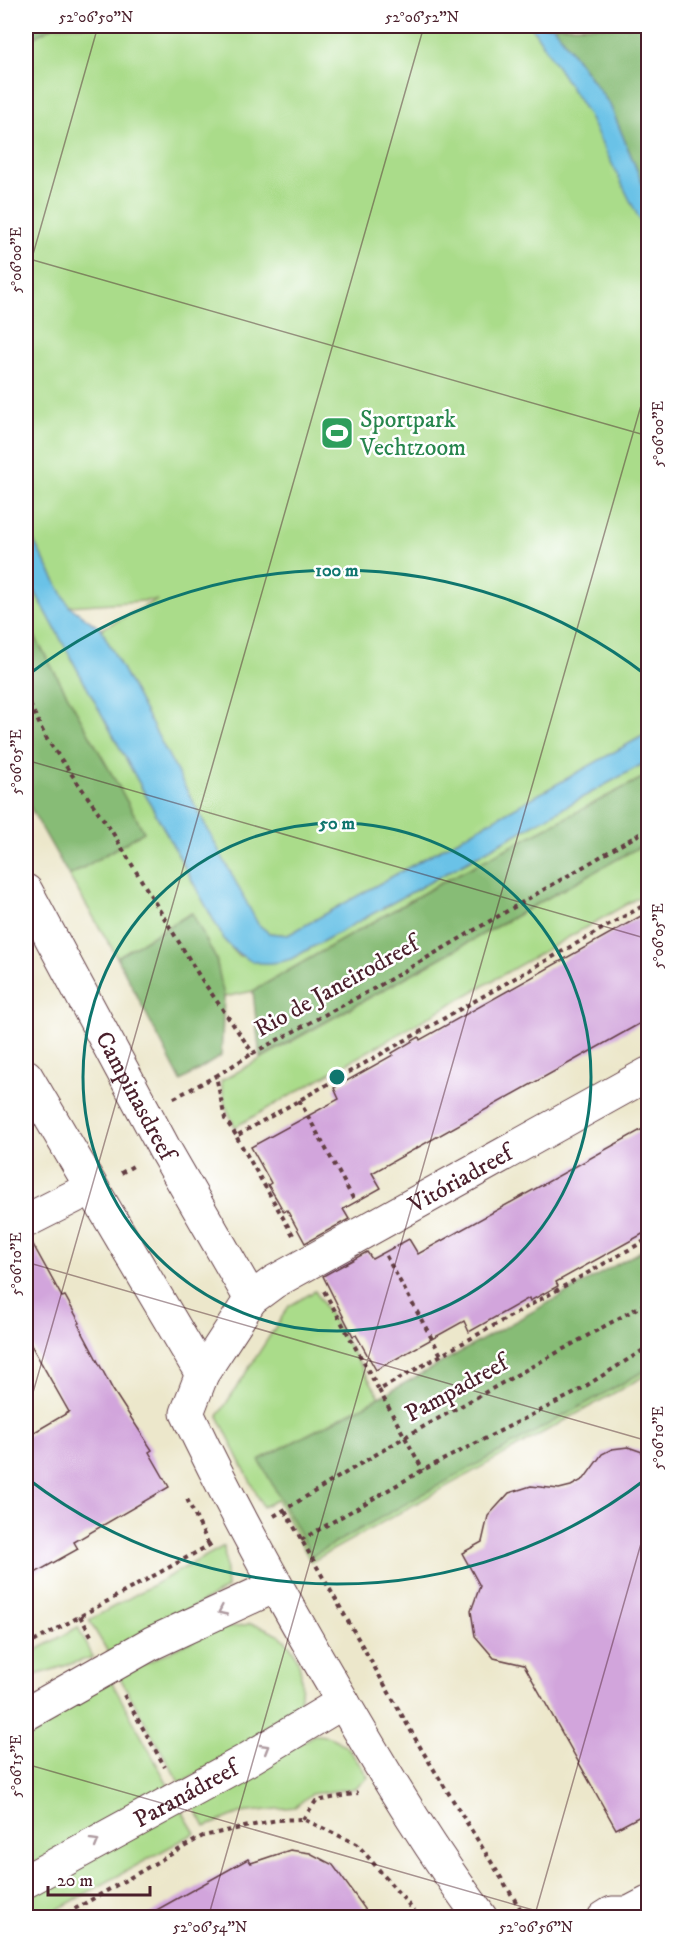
<svg xmlns="http://www.w3.org/2000/svg" width="674" height="1943" viewBox="0 0 674 1943" font-family="'IM FELL DW Pica',serif">
  <rect width="100%" height="100%" fill="#fff"/>
  <filter id="ink" filterUnits="userSpaceOnUse"><feTurbulence type="fractalNoise" baseFrequency=".0167" numOctaves="2"/><feDisplacementMap in="SourceGraphic" scale="12" xChannelSelector="R" yChannelSelector="G"/><feConvolveMatrix kernelMatrix="1 2 1 2 8 2 1 2 1" color-interpolation-filters="sRGB"/></filter>
  <filter id="wash" filterUnits="userSpaceOnUse"><feTurbulence type="fractalNoise" baseFrequency=".008" numOctaves="4" result="noise"/><feDisplacementMap in="SourceGraphic" scale="24" xChannelSelector="R" yChannelSelector="G"/><feGaussianBlur stdDeviation="1.35" result="paint"/><feColorMatrix in="noise" values="0 0 0 0 0 0 0 0 0 0 0 0 0 0 0 0 0 1.4 0 .05"/><feComposite in="paint" operator="in"/></filter>
  <g filter="url(#wash)">
    <rect width="100%" height="100%" fill="#ece7cb"/>
    <g fill="#aadc8a" stroke="#7a7e5a" stroke-width="1.5">
      <path d="M26,26H648V733L288,935L269,933L258,925L101,629L157,600L69,606L26,527Z"/>
      <path d="M26,575L225,941L239,956L291,959L648,761V775L441,883L253,991L224,997L216,959L191,913L117,957L69,876L144,832L26,621Z"/>
      <path d="M648,842V892L235,1127L225,1105L221,1081Z"/>
      <path d="M648,1252V1374L311,1562L277,1500L263,1507L218,1416L289,1306L315,1291L380,1397L260,1459L262,1464Z"/>
      <path d="M224,1546L227,1588L109,1654L89,1620Z"/>
      <path d="M250,1624C298,1633 308,1669 298,1712L180,1784L119,1676L217,1629Z"/>
      <path d="M78,1627L93,1657L26,1678V1656Z"/>
      <path d="M110,1679L171,1790L26,1871V1726Z"/>
      <path d="M314,1735C343,1734 354,1756 368,1777L356,1788L311,1794L295,1807L240,1813L205,1827L192,1802Z"/>
      <path d="M180,1808L195,1833L44,1917H26V1895Z"/>
    </g>
    <g fill="#87bc76" stroke="#686e50" stroke-width="1.5">
      <path d="M26,26H54L26,42Z"/>
      <path d="M553,26H648V197L610,105Z"/>
      <path d="M26,621L144,832L69,876L26,800Z"/>
      <path d="M648,775V842L260,1058L253,991L441,883Z"/>
      <path d="M192,913L216,959L224,997L221,1056L181,1081L117,957Z"/>
      <path d="M648,1247V1369L312,1556L259,1460L380,1397Z"/>
    </g>
    <g fill="#6ac2e7" stroke="#5a7089" stroke-width="1.5">
      <path d="M531,26H553L610,105L648,197V237L587,113Z"/>
      <path d="M26,527L69,606L101,629L258,924L269,933L288,935L648,733V761L291,959C262,968 246,964 225,941L26,575Z"/>
    </g>
    <g id="blocks">
      <g fill="#d2a5dc">
        <path d="M648,912V1019L372,1173L381,1188L343,1209L349,1219L305,1243L287,1210L284,1212L276,1198L268,1185L271,1183L251,1147L339,1099L334,1088L393,1055L392,1053L419,1037L420,1040Z"/>
        <path d="M648,1126V1231L556,1282L558,1286L530,1301L529,1298L469,1332L464,1321L376,1370L356,1335L353,1336L323,1276L367,1252L372,1259L409,1239L418,1254Z"/>
        <path d="M30,1239L62,1297L65,1296L80,1323L78,1324L113,1390L152,1450L149,1452L169,1487L74,1542L78,1549L26,1578V1437L69,1412L26,1336V1240Z"/>
        <path d="M628,1447L648,1454V1812L616,1829L524,1665L494,1658L475,1636L471,1611L480,1586L462,1553L482,1542L488,1516L509,1493L531,1486L559,1489L571,1486L584,1479L602,1454L612,1449Z"/>
        <path d="M290,1850L310,1853L333,1865L365,1909L368,1917H144L248,1859L251,1863Z"/>
      </g>
    </g>
  </g>
  <g filter="url(#ink)">
    <use href="#blocks" fill-opacity="0" stroke="#623d43" stroke-width="1.5"/>
    <g fill="none" stroke-linecap="round" stroke-linejoin="round">
      <g stroke="#623d43" stroke-width="35">
        <g id="minor">
          <path id="s1" d="M26,891L165,1150L251,1299"/>
          <path d="M26,1076L202,1374"/>
          <path d="M26,1221L91,1188"/>
          <path d="M26,1714L152,1643L275,1586"/>
          <path id="s2" d="M26,1881L245,1761L343,1702"/>
          <path id="s3" d="M481,1918C432,1852 391,1784 350,1714C292,1616 236,1516 187,1413L202,1374L251,1299L274,1282L648,1074"/>
          <path d="M604,1918L612,1913H629L648,1903"/>
        </g>
      </g>
      <g stroke="#623d43" stroke-width="4" stroke-dasharray="4.5 4.5" stroke-linecap="butt">
        <path d="M643,26L648,36"/>
        <path d="M26,696L46,738L111,830L200,977L253,1053L375,988L648,829"/>
        <path d="M174,1098L216,1076"/>
        <path d="M299,1100L354,1200"/>
        <path d="M236,1135L225,1119L216,1076L253,1053"/>
        <path d="M121,1173L135,1165"/>
        <path d="M293,1235L236,1136L648,903"/>
        <path d="M386,1256L441,1355"/>
        <path d="M324,1291L379,1390L648,1239"/>
        <path d="M379,1390L423,1470"/>
        <path d="M187,1499L209,1545"/>
        <path d="M285,1511L423,1752L526,1918"/>
        <path d="M274,1516L405,1437L648,1302"/>
        <path d="M301,1540L423,1470L573,1394L648,1347"/>
        <path d="M80,1616L93,1639"/>
        <path d="M26,1646L215,1542"/>
        <path d="M124,1695L165,1767"/>
        <path d="M303,1819L316,1801L358,1793"/>
        <path d="M59,1918L203,1836L277,1820L303,1819L357,1844L420,1918"/>
      </g>
      <use href="#minor" stroke="#fff" stroke-width="33"/>
    </g>
    <defs><path id="oneway-chevron" d="M-2-3.5L2.5 0L-2 3.5" fill="none" stroke-width="1.6" stroke-linecap="round" stroke-linejoin="round" transform="scale(1.5)"/></defs>
    <g stroke="#ae9aa0">
      <use href="#oneway-chevron" transform="translate(222 1611) rotate(155)"/>
      <use href="#oneway-chevron" transform="translate(265 1748) rotate(-31)"/>
      <use href="#oneway-chevron" transform="translate(95 1842) rotate(-30)"/>
    </g>
  </g>
  <path fill="none" stroke="#4a1f2b" stroke-width="1.5" stroke-opacity="0.45" d="M26,258L648,436M26,279L98,26M26,760L648,939M26,1262L648,1441M26,1417L424,26M26,1764L561,1918M208,1918L648,381M534,1918L648,1519"/>
  <g fill="none" stroke="#0f766e" stroke-width="3">
    <circle cx="337" cy="1077" r="254"/>
    <path d="M646 1479A507 507 0 0 1 28 1479M28 675A507 507 0 0 1 646 675"/>
  </g>
  <defs>
    <g id="stadium-square" transform="scale(1.725)"><rect x="-9" y="-9" width="18" height="18" rx="4" fill="#2e9e5b" stroke="#fff"/><path d="M0-5a6.5 5 0 1 0 0 10a6.5 5 0 1 0 0-10ZM-3.5-1.8h7v3.6h-7Z" fill="#fff"/></g>
  </defs>
  <g fill-rule="evenodd">
    <use href="#stadium-square" x="337" y="433"/>
  </g>
  <g text-anchor="middle" stroke-width="5" stroke-linejoin="round" paint-order="stroke">
    <g font-size="24" fill="#27864d" stroke="#fff" text-anchor="start">
      <text x="360" y="427">Sportpark<tspan x="360" dy="28">Vechtzoom</tspan></text>
    </g>
    <g font-size="24" fill="#4a1f2b" stroke="#fff">
      <text transform="translate(336 986) rotate(-29)" y="8">Rio de Janeirodreef</text>
      <text dy="8" stroke="none"><textPath href="#s1" startOffset="232">Campinasdreef</textPath></text>
      <text dy="8" stroke="none"><textPath href="#s3" startOffset="958">Vitóriadreef</textPath></text>
      <text transform="translate(456 1388) rotate(-29)" y="8">Pampadreef</text>
      <text dy="8" stroke="none"><textPath href="#s2" startOffset="182">Paranádreef</textPath></text>
    </g>
  </g>
  <circle cx="337" cy="1077" r="9" fill="#0f766e" stroke="#fff" stroke-width="3"/>
  <g font-size="18" text-anchor="middle" font-weight="bold" fill="#0f766e" stroke="#fff" stroke-width="5" stroke-linejoin="round" paint-order="stroke">
    <text x="337" y="576">100 m</text>
    <text x="337" y="829">50 m</text>
  </g>
  <rect width="674" height="1943" fill="none" stroke="#fff" stroke-width="66"/>
  <path d="M48 1886v9h102v-9" fill="none" stroke="#4a1f2b" stroke-width="3"/>
  <text x="57" y="1886" font-size="18" fill="#4a1f2b" stroke="#ffffff" stroke-width="4.5" paint-order="stroke">20 m</text>
  <rect x="33" y="33" width="608" height="1877" fill="none" stroke="#4a1f2b" stroke-width="2"/>
  <g font-size="15" text-anchor="middle" fill="#4a1f2b">
    <text x="96" y="22">52°06'50"N</text>
    <text x="422" y="22">52°06'52"N</text>
    <text transform="translate(16 260) rotate(-90)" y="5">5°06'00"E</text>
    <text transform="translate(658 434) rotate(-90)" y="5">5°06'00"E</text>
    <text transform="translate(16 762) rotate(-90)" y="5">5°06'05"E</text>
    <text transform="translate(658 936) rotate(-90)" y="5">5°06'05"E</text>
    <text transform="translate(16 1264) rotate(-90)" y="5">5°06'10"E</text>
    <text transform="translate(658 1438) rotate(-90)" y="5">5°06'10"E</text>
    <text transform="translate(16 1766) rotate(-90)" y="5">5°06'15"E</text>
    <text x="210" y="1932">52°06'54"N</text>
    <text x="536" y="1932">52°06'56"N</text>
  </g>
</svg>
